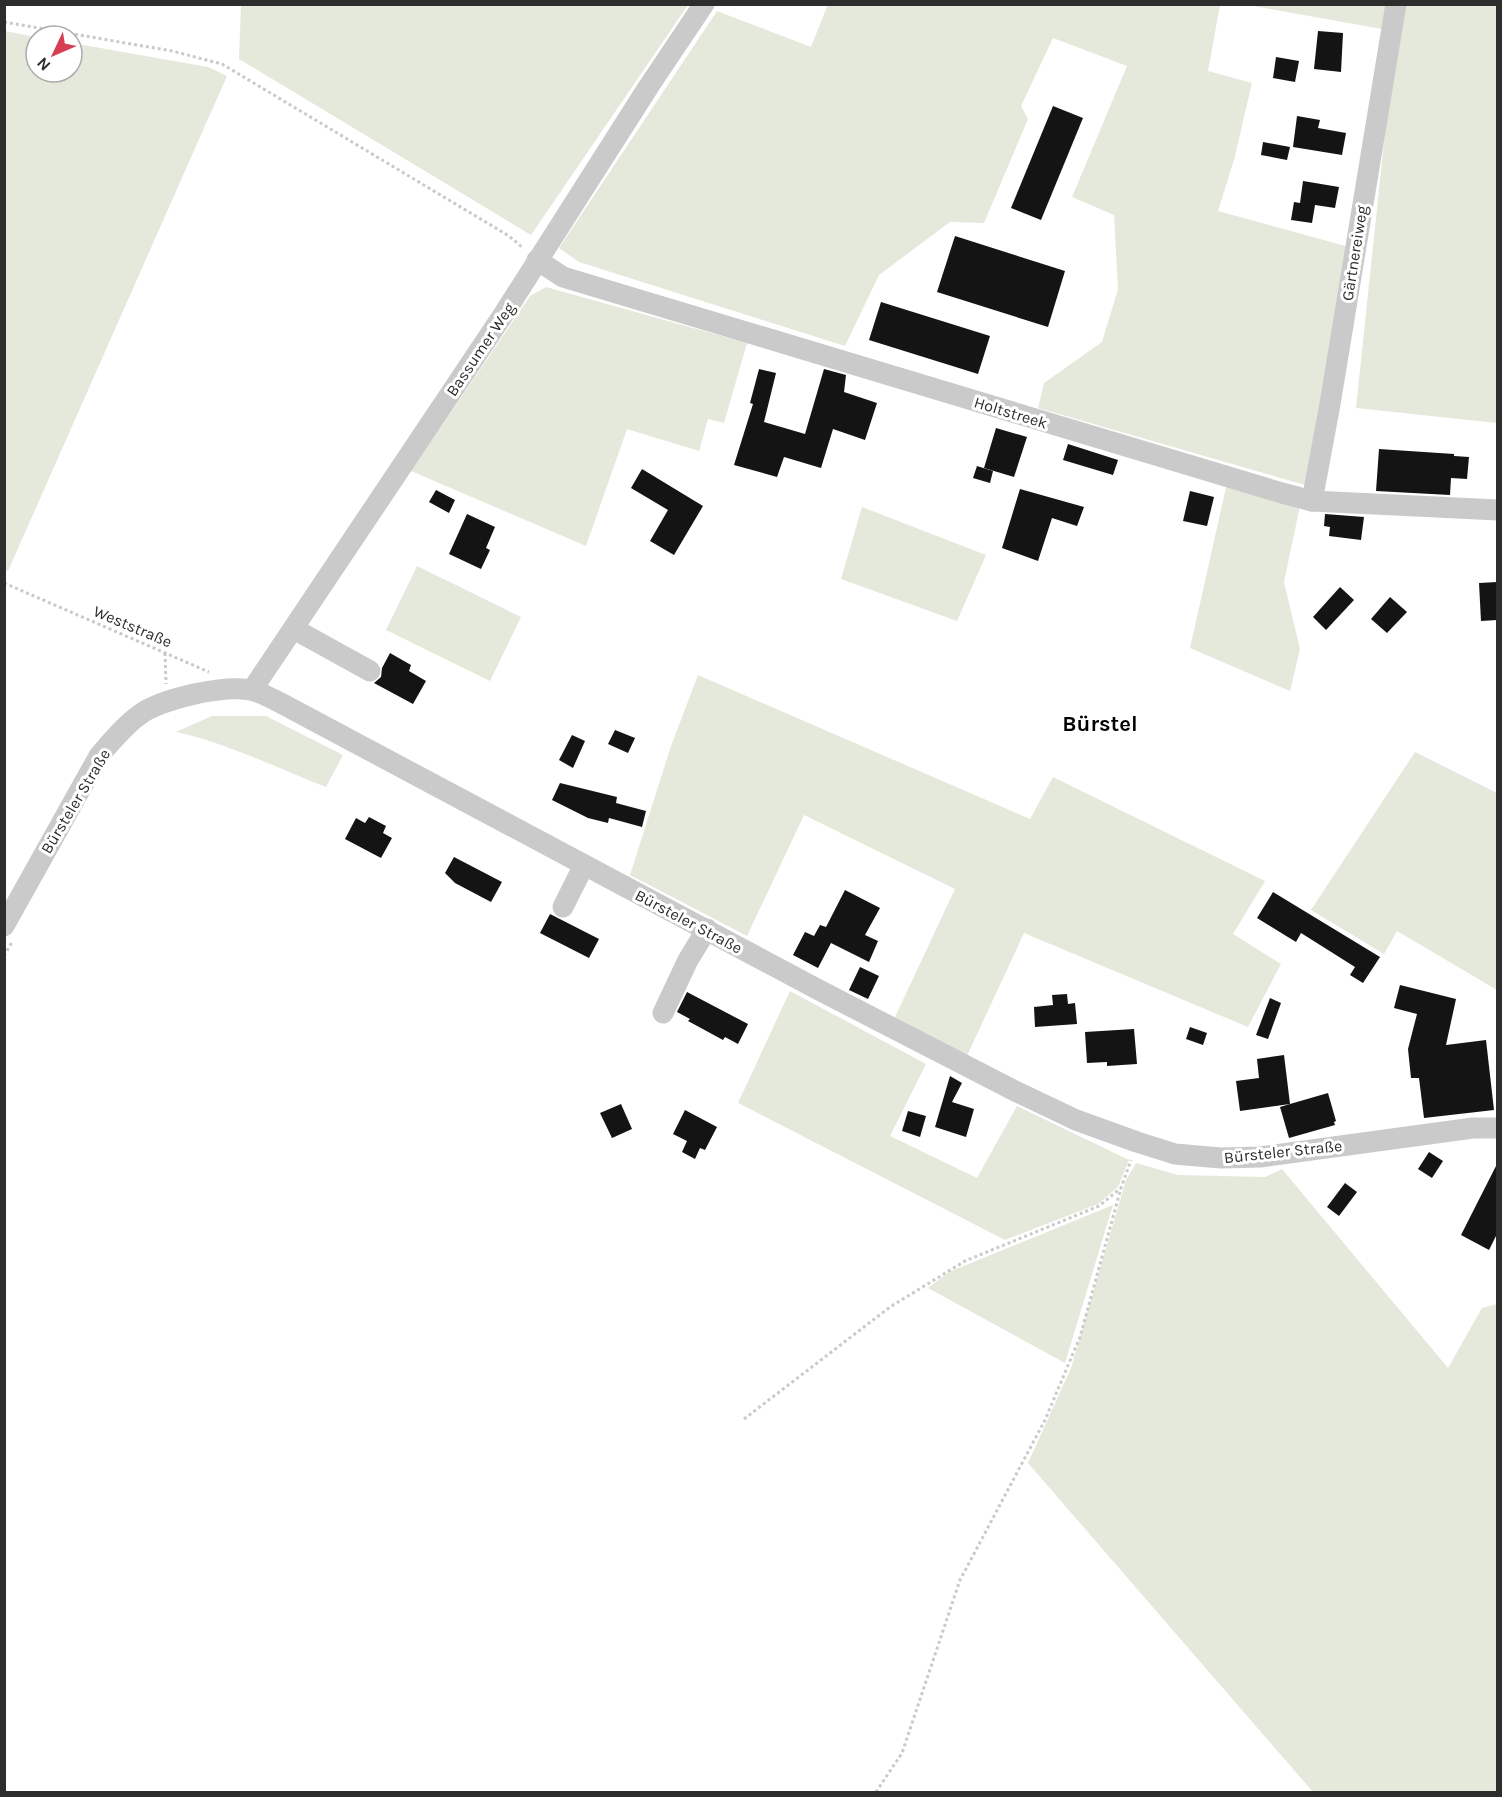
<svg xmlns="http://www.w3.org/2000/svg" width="1502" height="1797" viewBox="0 0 1502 1797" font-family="Karla,sans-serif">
  <rect width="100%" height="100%" fill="#fff"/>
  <g fill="#e4e9db">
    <path d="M828,4L1220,5L1208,71L1252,83L1234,160L1218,211L1349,247L1305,485L1038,408L1044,383L1102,342L1118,289L1114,215L1072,197L1127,66L1053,38L1021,106L1028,119L984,223L950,222L879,275L845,346L579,262L559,248L717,11L811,47Z"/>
    <path d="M241,5V4L688,5L531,235L239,59Z"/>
    <path d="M1248,5H1386L1382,29Z"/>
    <path d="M1405,5H1497V423L1356,408L1386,123Z"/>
    <path d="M5,31L36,37V72H72V43L208,67L227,76L8,571L4,569Z"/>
    <path d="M546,287L747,343L724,423L708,419L699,451L627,429L586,546L411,471L530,296Z"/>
    <path d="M1227,483L1300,506L1284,582L1300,649L1290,691L1190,648Z"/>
    <path d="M862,507L986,555L957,621L841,579Z"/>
    <path d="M417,566L521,617L490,681L386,630Z"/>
    <path d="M698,675L1030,819L1053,777L1265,881L1233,934L1281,964L1248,1027L1024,933L966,1058L895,1017L955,889L804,815L747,936L630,875L671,746Z"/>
    <path d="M212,716H266L343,755L326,787C277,768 227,743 176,732Z"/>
    <path d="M1415,752L1497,793V990L1397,931L1384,954L1311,910Z"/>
    <path d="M790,991L926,1064L890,1136L977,1178L1017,1106L1129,1160L1118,1187L1098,1204L1005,1240L738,1103Z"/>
    <path d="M1136,1163L1178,1175L1265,1177L1282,1169L1448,1368L1482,1308L1497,1304V1792H1313L1028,1463L1071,1368L1126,1180Z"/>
    <path d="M1113,1205L1065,1363L928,1288L949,1272Z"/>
  </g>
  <g fill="#141414">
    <path d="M1318,31L1343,33L1341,72L1314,69Z"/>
    <path d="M1276,57L1299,61L1295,82L1273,78Z"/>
    <path d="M1053,106L1083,118L1041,220L1011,208Z"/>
    <path d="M1297,116L1320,120L1318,128L1346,133L1342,155L1293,147Z"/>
    <path d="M1263,142L1290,147L1287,160L1261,155Z"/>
    <path d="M1303,181L1339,187L1335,208L1315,205L1312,223L1291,220L1294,202L1300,203Z"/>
    <path d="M955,236L1065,271L1048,327L937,292Z"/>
    <path d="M881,302L990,336L978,374L869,340Z"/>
    <path d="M759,369L776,373L764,422L805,434L824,369L846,375L844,392L877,403L865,440L833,429L821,468L784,457L777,477L734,465L753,404L750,403Z"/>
    <path d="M996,428L1027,437L1014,477L984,468Z"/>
    <path d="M1068,444L1118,460L1113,475L1063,460Z"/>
    <path d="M1379,449L1454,454V456L1469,457L1467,479L1451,478L1450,495L1376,491Z"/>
    <path d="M977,466L993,471L990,483L973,478Z"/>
    <path d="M642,469L703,506L674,555L650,541L668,510L631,488Z"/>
    <path d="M1020,489L1084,507L1077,526L1052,518L1038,561L1002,548Z"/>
    <path d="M436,490L455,500L449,513L429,502Z"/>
    <path d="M1190,491L1214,497L1207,526L1183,521Z"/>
    <path d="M467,514L495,527L486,548L490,550L481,569L449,554Z"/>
    <path d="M1325,514L1364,517L1361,540L1329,536L1330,527L1324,526Z"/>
    <path d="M1497,582V620L1481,621L1479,583Z"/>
    <path d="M1340,587L1354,600L1326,630L1313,617Z"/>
    <path d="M1390,597L1407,612L1387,633L1371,619Z"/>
    <path d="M390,653L411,665L409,671L426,681L413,704L374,683L381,677L382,668Z"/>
    <path d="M615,730L635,738L628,753L608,744Z"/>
    <path d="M572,735L585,741L573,768L559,760Z"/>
    <path d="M560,783L617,797L616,803L646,811L642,827L609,818L608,823L588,818L552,800Z"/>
    <path d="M369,817L386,826L383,833L392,838L381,858L345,839L356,818L365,823Z"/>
    <path d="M454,857L502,882L491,902L455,883L445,873Z"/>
    <path d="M845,890L880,908L865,935L878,941L869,962L831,943L818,968L793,955L805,932L814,936L820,925L826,927Z"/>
    <path d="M1273,892L1380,957L1363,983L1350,975L1355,967L1301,933L1296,942L1257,918Z"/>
    <path d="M550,914L599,939L589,958L540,933Z"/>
    <path d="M860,967L879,976L868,999L849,990Z"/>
    <path d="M1400,985L1456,999L1446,1045L1486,1040L1494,1110L1424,1118L1419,1078H1411L1408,1049L1417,1014L1394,1008Z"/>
    <path d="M687,992L748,1024L738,1044L725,1037L723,1040L688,1021L690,1019L677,1012Z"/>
    <path d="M1067,994L1068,1004L1075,1003L1077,1024L1035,1027L1034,1007L1053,1005L1052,995Z"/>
    <path d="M1270,998L1281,1003L1268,1039L1256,1035Z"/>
    <path d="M1190,1027L1207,1033L1203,1045L1186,1039Z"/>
    <path d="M1134,1029L1137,1064L1107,1066V1062L1087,1063L1085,1032Z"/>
    <path d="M1284,1055L1290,1104L1328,1093L1336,1121L1334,1122L1335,1125L1289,1138L1280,1107L1290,1104L1240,1111L1236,1081L1259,1078L1257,1059Z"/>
    <path d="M950,1076L962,1083L952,1102L974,1109L966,1137L935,1127Z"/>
    <path d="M621,1104L632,1129L612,1138L600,1113Z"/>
    <path d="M685,1110L717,1127L705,1150L700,1148L695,1159L682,1152L687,1141L673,1134Z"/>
    <path d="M908,1111L926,1116L920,1137L902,1131Z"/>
    <path d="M1429,1152L1443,1161L1432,1178L1418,1169Z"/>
    <path d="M1497,1164V1234L1489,1250L1461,1235Z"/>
    <path d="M1345,1183L1357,1192L1339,1216L1327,1207Z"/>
  </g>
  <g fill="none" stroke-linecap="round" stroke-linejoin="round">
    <g stroke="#cacaca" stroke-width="3" stroke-dasharray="3 3" stroke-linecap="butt">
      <path d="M4,22L172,51L222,64L509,236L523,248"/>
      <path d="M4,583L209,672"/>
      <path d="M165,653L166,684"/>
      <path d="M4,956L12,942"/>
      <path d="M744,1419L890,1307L965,1261L1099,1206L1121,1188"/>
      <path d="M876,1792L902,1753L960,1580L1045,1420L1080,1337L1121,1188L1131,1160"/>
    </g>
    <g stroke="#cacaca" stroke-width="21">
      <path d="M537,260L563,277L1282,493L1312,501L1498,510"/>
      <path d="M1312,501L1330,404L1396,4"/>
      <path d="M294,629L370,671"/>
      <path d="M252,690L505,312L649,86L704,4"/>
      <path d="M563,907L584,865"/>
      <path d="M4,926L99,756C111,742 123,727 138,716C159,699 228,683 254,691C267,695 280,703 292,709L817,989L1015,1091L1076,1120L1137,1142L1175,1154L1221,1158L1260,1157L1473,1128H1498"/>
      <path d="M663,1013L688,960L707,929"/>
    </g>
  </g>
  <g text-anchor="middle" stroke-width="6" stroke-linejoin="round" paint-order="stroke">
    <g font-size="16" fill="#2d2d2d" stroke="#fff">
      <text transform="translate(1354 253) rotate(-81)" y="6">Gärtnereiweg</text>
      <text transform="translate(480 349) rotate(-56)" y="6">Bassumer Weg</text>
      <text transform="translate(1011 412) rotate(17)" y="6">Holtstreek</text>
      <text transform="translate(133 626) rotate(23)" y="6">Weststraße</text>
      <text transform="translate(75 801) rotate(-59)" y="6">Bürsteler Straße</text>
      <text transform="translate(689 921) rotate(28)" y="6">Bürsteler Straße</text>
      <text transform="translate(1283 1151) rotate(-6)" y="6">Bürsteler Straße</text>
    </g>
    <g font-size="22" font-weight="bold" fill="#000" stroke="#fff">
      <text x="1100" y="731">Bürstel</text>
    </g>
  </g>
  <rect width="1502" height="1797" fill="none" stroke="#2d2d2d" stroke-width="12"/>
  <g transform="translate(54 54) rotate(226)"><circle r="28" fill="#ffffff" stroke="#ababab" stroke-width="1.5"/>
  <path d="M0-4.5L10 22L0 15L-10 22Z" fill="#d53e54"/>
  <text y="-9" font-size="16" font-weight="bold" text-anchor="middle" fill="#2d2d2d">N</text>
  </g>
</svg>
